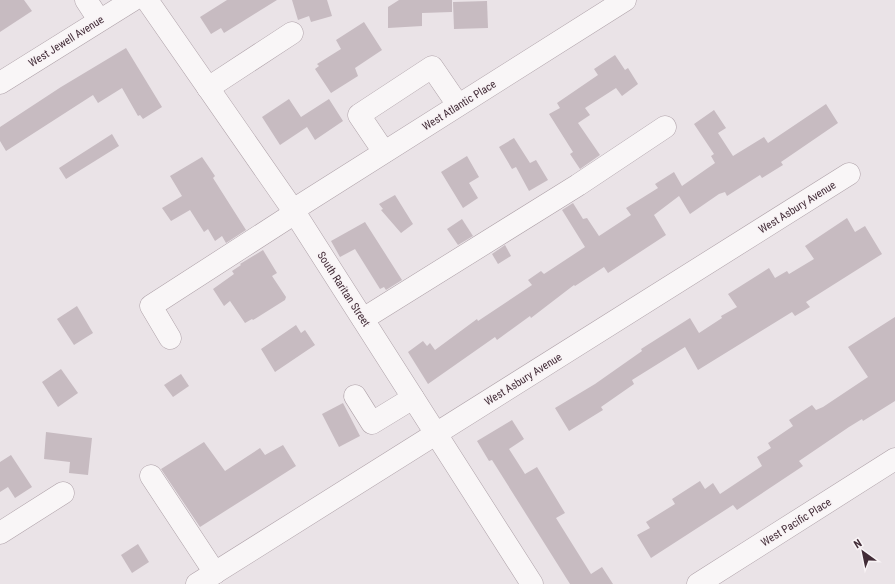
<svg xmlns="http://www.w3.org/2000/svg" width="895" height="584" viewBox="0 0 895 584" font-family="'Roboto Condensed',sans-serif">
  <rect width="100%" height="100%" fill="#eae3e7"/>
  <g fill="#c7bbc1">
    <path d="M0,0H24L32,11L0,32Z"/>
    <path d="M227,0H277L224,33L221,28L211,34L200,17Z"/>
    <path d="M292,0H327L332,16L311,22L309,16L298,20Z"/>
    <path d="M399,0H452V12L422,13V26L388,28V7Z"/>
    <path d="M487,1L488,28L454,29L453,2Z"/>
    <path d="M364,22L382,50L355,68L358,76L331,93L315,69L319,66L317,64L341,49L336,40Z"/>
    <path d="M126,48L162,107L143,119L140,115L138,116L122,88L98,103L93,95L6,151L0,141V127L61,87Z"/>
    <path d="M615,55L625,70L628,68L638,84L622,96L616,88L585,108L590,115L578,123L600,155L580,169L570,154L573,152L549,114L560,108L557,103L598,75L594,69Z"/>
    <path d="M289,99L301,117L329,99L343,121L315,140L307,127L280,145L262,117Z"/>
    <path d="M826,104L838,123L781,162L783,165L762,178L760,175L727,196L725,192L719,194L690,214L679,196L654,215L666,235L608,273L604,267L575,286L574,285L531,318L530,316L497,340L495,337L428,384L408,352L423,341L427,346L430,343L435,350L477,319L478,321L532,285L528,280L541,271L544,274L585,247L562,210L573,203L583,219L587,218L599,236L631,215L626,208L658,188L655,184L674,172L682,186L715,163L711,156L714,154L694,124L714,110L726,128L718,133L733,156L764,137L768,143Z"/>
    <path d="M112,134L119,146L66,179L59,168Z"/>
    <path d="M514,138L530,163L536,160L548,180L529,191L516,167L512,169L499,147Z"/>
    <path d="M467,156L479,177L469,183L478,198L463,208L441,172Z"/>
    <path d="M202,157L215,176L213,178L246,230L226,243L222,236L215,241L208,229L204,232L190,210L171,221L162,208L182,196L170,176Z"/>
    <path d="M395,195L413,224L401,233L381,210L383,209L379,204Z"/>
    <path d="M847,218L855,232L865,226L882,254L806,302L810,307L795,316L792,312L698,370L685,347L632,380L634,384L601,407L603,410L569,431L555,408L595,384L642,351L641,349L690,318L699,333L722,318L721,316L737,307L728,294L769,268L775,278L787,271L789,274L814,259L805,246Z"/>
    <path d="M462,219L473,236L458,245L447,229Z"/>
    <path d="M365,222L402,280L386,290L384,287L380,289L355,249L340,257L331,241Z"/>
    <path d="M505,245L511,256L498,264L492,254Z"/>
    <path d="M263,250L277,273L272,276L286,297L285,300L253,320L252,319L245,323L230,301L224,306L213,289L234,274L232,271L241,265L240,264Z"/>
    <path d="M77,306L93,333L74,345L57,319Z"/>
    <path d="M895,317V401L863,421L862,419L849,427L799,461L803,466L737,510L733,505L651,558L637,535L650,528L646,522L675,504L672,499L700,481L705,489L713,483L720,494L762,466L757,457L771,448L768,443L793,426L789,420L812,405L816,410L823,407L868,377L848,347Z"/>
    <path d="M296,325L301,333L305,330L315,345L275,372L261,349Z"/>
    <path d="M61,369L78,393L58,407L42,382Z"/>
    <path d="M181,374L189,386L173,397L164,385Z"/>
    <path d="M343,403L360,436L339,447L322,414Z"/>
    <path d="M512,420L524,439L509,449L525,474L537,467L565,513L556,518L591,574L602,567L613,584H570L492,460L489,461L477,441Z"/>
    <path d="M46,432L92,438L88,475L69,473L70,462L44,459Z"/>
    <path d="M204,442L225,471L260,448L265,455L283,445L296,466L200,527L161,469Z"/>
    <path d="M11,455L32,487L15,498L8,487L0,492V462Z"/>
    <path d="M138,544L149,562L132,573L121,555Z"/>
  </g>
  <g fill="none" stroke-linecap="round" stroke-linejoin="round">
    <g stroke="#aea1a8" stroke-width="23">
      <g id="minor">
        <path d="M86,0L99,20"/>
        <path d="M147,0L293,210L532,584"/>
        <path d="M0,83L133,0"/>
        <path d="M208,88L292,33"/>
        <path d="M384,152L359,115L432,67L458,105"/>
        <path d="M293,210L625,0"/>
        <path d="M363,319L578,185L665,127"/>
        <path d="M170,338L151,306L295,213"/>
        <path d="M355,396L372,423L413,398"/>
        <path d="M151,476L215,573"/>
        <path d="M0,533L63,493"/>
        <path d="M197,584L849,174"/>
        <path d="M698,584L895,459"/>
      </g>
    </g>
    <use href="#minor" stroke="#f9f6f7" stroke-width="22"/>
  </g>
  <g text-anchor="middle" stroke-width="3" stroke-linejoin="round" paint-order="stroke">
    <g font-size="11" fill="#422c37" stroke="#f8f3f5">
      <text transform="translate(66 41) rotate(-32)" y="4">West Jewell Avenue</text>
      <text transform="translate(459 105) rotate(-32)" y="4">West Atlantic Place</text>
      <text transform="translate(797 207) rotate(-32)" y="4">West Asbury Avenue</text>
      <text transform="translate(344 289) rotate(57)" y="4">South Raritan Street</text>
      <text transform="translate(523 379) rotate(-32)" y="4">West Asbury Avenue</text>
      <text transform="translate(796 522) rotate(-32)" y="4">West Pacific Place</text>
    </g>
  </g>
  <g transform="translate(863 552) rotate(327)" stroke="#f8f3f5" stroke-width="3" paint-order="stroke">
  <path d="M0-3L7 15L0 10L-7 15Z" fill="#422c37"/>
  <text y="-6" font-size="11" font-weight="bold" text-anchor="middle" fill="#422c37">N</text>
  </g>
</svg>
